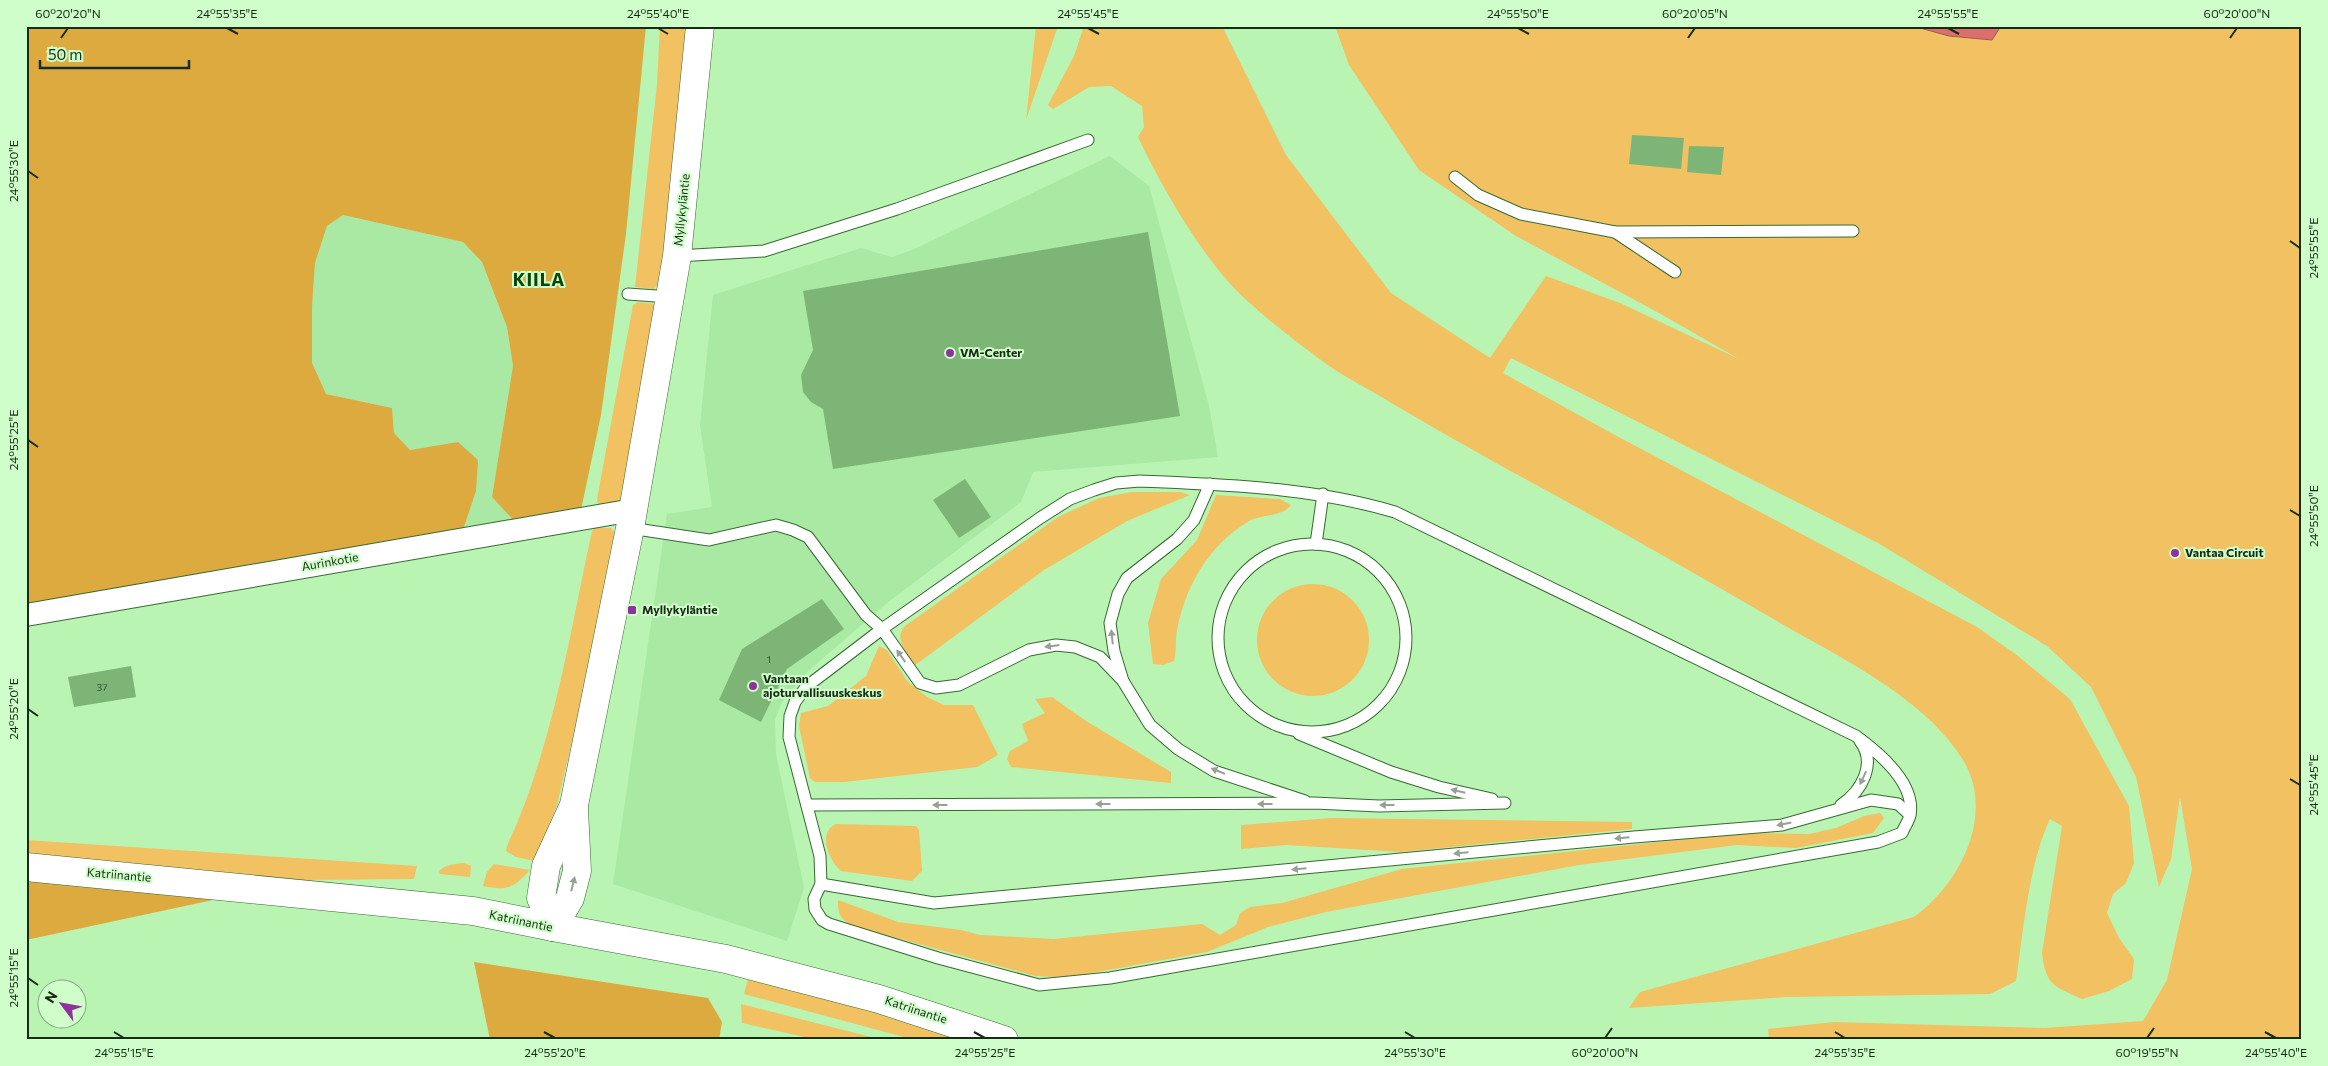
<svg xmlns="http://www.w3.org/2000/svg" width="2328" height="1066" viewBox="0 0 2328 1066" font-family="Commissioner,sans-serif">
  <rect width="100%" height="100%" fill="#b9f4b3"/>
  <g fill="#a9e9a3">
    <path d="M1110,156L1149,186L1209,406L1218,457L1033,472L1021,502L887,603L807,672L782,702L775,720L776,754L804,888L787,941L613,884L667,514L712,507L700,425L713,295L861,248L892,257L912,250Z"/>
    <path d="M343,215L463,242L482,262L507,327L513,366L492,497L516,523L463,530L476,491L430,447L410,450L394,433L392,408L325,394L312,363V307L315,263L327,226Z"/>
  </g>
  <g fill="#f2c162">
    <path d="M660,26H687L661,281L654,289L635,287L657,84Z"/>
    <path d="M1036,26H1058L1026,120Z"/>
    <path d="M1084,26H1222L1286,155L1391,293L1490,358L1546,276L1620,303L1739,359L1659,313L1516,236L1419,170L1349,65L1335,26H2302V1040H1769L1768,1029L1834,1022L2045,1028L2143,1021L2167,980L2192,869L2180,797L2171,859L2159,887L2136,777L2091,687L2047,646L1878,543L1511,358L1503,373L1613,434L1977,627L2018,656L2070,699L2129,806L2134,863L2126,883L2113,894L2107,913L2119,938L2134,959L2132,979L2109,991L2082,999C2054,986 2046,986 2042,953L2062,826L2050,819C2029,863 2023,932 2016,981L1990,994L1786,997L1629,1008L1640,992L1914,917C1960,884 1996,814 1963,760C1926,699 1843,659 1782,624C1688,569 1592,515 1496,463C1455,440 1413,416 1373,392C1357,383 1340,374 1325,363C1297,343 1268,320 1243,297C1203,259 1162,188 1138,137L1144,127L1142,106L1111,86L1089,87L1053,109L1048,105L1074,56Z"/>
    <path d="M638,302L656,304L626,496L613,506L598,505L597,499L633,305Z"/>
    <path d="M1132,492H1180L1190,495L1127,521L1044,570L914,666C907,653 893,638 905,626L1058,517L1099,498Z"/>
    <path d="M1216,495L1280,499L1291,505C1282,517 1262,514 1249,521C1209,545 1186,585 1177,630C1175,640 1177,650 1174,661L1163,665L1153,664L1148,623L1161,579L1197,540Z"/>
    <path d="M595,528H611L617,536L618,547L557,805L535,861L516,857L506,851L507,846C553,747 569,637 592,531Z"/>
    <circle cx="1313" cy="640" r="56"/>
    <path d="M879,646L887,650L908,682L927,697L944,705H973L998,755L977,767L844,782H815L810,778L799,726L801,713L828,706L866,676Z"/>
    <path d="M1052,697L1086,721L1171,772V783L1011,767L1007,759L1010,751L1028,741L1022,724L1045,713L1035,699Z"/>
    <path d="M1880,813L1884,818L1873,833L1796,848L1737,845L1579,865L1326,912L1268,927L1207,952L1081,975L1053,977L1035,976L853,926C840,919 838,915 838,900L898,922L961,930L980,935L1054,939L1202,924L1220,935L1236,925L1240,913L1250,907L1282,903L1402,869L1697,838L1752,833L1809,834L1836,828L1864,816Z"/>
    <path d="M1332,818L1632,822V829L1401,852L1286,845L1241,849V825Z"/>
    <path d="M836,824L916,826L919,830L922,871L912,881L841,871C829,861 817,832 836,824Z"/>
    <path d="M26,840L417,866L414,879L303,880L26,855Z"/>
    <path d="M464,863L471,866L470,877L440,874L439,871C446,864 455,864 464,863Z"/>
    <path d="M494,864L530,870C513,888 508,891 483,886L487,872Z"/>
    <path d="M749,975L979,1040H915L744,994Z"/>
    <path d="M741,1004L875,1038L881,1040H818L742,1023Z"/>
  </g>
  <g fill="#ddaa40">
    <path d="M26,26H646L626,234L601,415L581,510L516,523L492,497L513,366L507,327L482,262L463,242L343,215L327,226L315,263L312,307V363L326,394L392,408L394,433L410,450L458,442L478,460L476,491L462,533L26,606Z"/>
    <path d="M26,881L227,897L26,940Z"/>
    <path d="M474,962L708,998L722,1022L719,1040H490Z"/>
  </g>
  <path fill="#da6f6e" stroke="#9f5b53" d="M1913,26H2001L1992,40L1949,36Z"/>
  <g fill="#7db577">
    <path d="M1632,135L1684,138L1681,169L1629,164Z"/>
    <path d="M1689,146L1724,147L1721,175L1687,172Z"/>
    <path d="M1148,232L1180,416L833,469L823,409L811,402L803,392L801,375L813,350L803,291Z"/>
    <path d="M965,479L991,517L959,538L933,500Z"/>
    <path d="M822,599L844,629L787,669L761,722L719,700L742,649Z"/>
    <path d="M131,666L136,697L74,707L68,677Z"/>
  </g>
  <g fill="none" stroke-linecap="round" stroke-linejoin="round">
    <g stroke="#356a31" stroke-width="13">
      <g id="lane">
        <path d="M1455,177L1478,195L1521,214L1615,232L1853,231"/>
        <path d="M1615,232L1675,272"/>
        <path d="M677,256L764,251L897,209L1088,140"/>
        <path d="M628,294L670,297"/>
        <path d="M1140,481C1228,485 1310,487 1395,512L1856,736C1878,752 1916,783 1910,815C1909,821 1904,827 1902,833L1878,842L1110,978L1039,985L938,958L829,924L822,920L815,909L814,899L821,884L820,856L789,737L790,716L795,702L806,687L882,629L1040,518L1070,499L1094,490L1116,483Z"/>
        <path d="M1210,484L1194,520L1177,539L1127,578L1118,594L1110,623L1114,651L1123,681L1150,725L1178,749L1214,771L1305,801"/>
        <path d="M630,528L709,540L776,525L793,530L808,537L866,615L882,629L920,683L936,688L959,685L1029,650L1056,645L1075,647L1100,657L1123,681"/>
        <path d="M1316,544L1323,494"/>
        <circle cx="1312" cy="638" r="94"/>
        <path d="M1299,734L1391,772L1439,787L1492,799"/>
        <path d="M807,805L1314,803L1379,806L1505,803"/>
        <path d="M1841,805C1862,791 1877,763 1860,741"/>
        <path d="M821,884L934,903L1634,837L1782,825L1871,800L1898,804L1910,815"/>
      </g>
    </g>
    <g stroke="#356a31" stroke-width="24">
      <path id="street" d="M26,615L633,510"/>
    </g>
    <g stroke="#356a31" stroke-width="29">
      <g id="secondary">
        <path d="M26,867L473,911L553,927L726,959L879,999L1004,1040"/>
        <path d="M553,927L541,898L546,866L574,805L630,528L677,256L700,26"/>
        <path d="M553,927L570,898L577,871L574,809"/>
      </g>
    </g>
    <use href="#lane" stroke="#fff" stroke-width="11"/>
    <use href="#street" stroke="#fff" stroke-width="22"/>
    <use href="#secondary" stroke="#fff" stroke-width="28"/>
  </g>
  <defs><path id="oneway-solid" d="M-6-.8H1V-3.2L6.5 0L1 3.2V.8H-6Z" transform="scale(1.25)"/></defs>
  <g fill="#96a095">
    <use href="#oneway-solid" transform="translate(1112 637) rotate(-96)"/>
    <use href="#oneway-solid" transform="translate(1052 646) rotate(173)"/>
    <use href="#oneway-solid" transform="translate(901 656) rotate(-125)"/>
    <use href="#oneway-solid" transform="translate(1218 771) rotate(-158)"/>
    <use href="#oneway-solid" transform="translate(1863 778) rotate(115)"/>
    <use href="#oneway-solid" transform="translate(1458 791) rotate(-167)"/>
    <use href="#oneway-solid" transform="translate(1103 804) rotate(180)"/>
    <use href="#oneway-solid" transform="translate(1265 804) rotate(180)"/>
    <use href="#oneway-solid" transform="translate(940 805) rotate(180)"/>
    <use href="#oneway-solid" transform="translate(1387 805) rotate(180)"/>
    <use href="#oneway-solid" transform="translate(1784 824) rotate(168)"/>
    <use href="#oneway-solid" transform="translate(1622 838) rotate(175)"/>
    <use href="#oneway-solid" transform="translate(1461 853) rotate(175)"/>
    <use href="#oneway-solid" transform="translate(1299 869) rotate(175)"/>
    <use href="#oneway-solid" transform="translate(573 884) rotate(-76)"/>
  </g>
  <path fill="none" stroke="#162c14" stroke-width="2" d="M227,28L238,34M658,28L668,34M1088,28L1099,34M1518,28L1529,34M1948,28L1959,34M61,38L68,28M1688,38L1695,28M2230,38L2237,28M28,171L38,178M2290,241L2300,248M28,440L38,447M2290,510L2300,516M28,709L38,716M2290,779L2300,785M28,978L38,985M114,1032L124,1038M544,1032L555,1038M974,1032L985,1038M1405,1032L1415,1038M1835,1032L1845,1038M2265,1032L2276,1038M1605,1038L1612,1028M2147,1038L2154,1028"/>
  <g fill="#8f329d" stroke="#cffeca" stroke-width="2">
    <circle cx="950" cy="353" r="5"/>
    <circle cx="2175" cy="553" r="5"/>
    <rect x="627" y="605" width="10" height="10" rx="2.5"/>
    <circle cx="753" cy="686" r="5"/>
  </g>
  <g text-anchor="middle" stroke-width="4" stroke-linejoin="round" paint-order="stroke">
    <g font-size="10" fill="#304e2d">
      <text x="769" y="663">1</text>
      <text x="102" y="691">37</text>
    </g>
    <g font-size="12" fill="#162c14" stroke="#cffeca">
      <text transform="translate(682 210) rotate(-84)" y="4">Myllykyläntie</text>
      <text transform="translate(330 562) rotate(-10)" y="4">Aurinkotie</text>
      <text transform="translate(119 875) rotate(5)" y="4">Katriinantie</text>
      <text transform="translate(521 921) rotate(12)" y="4">Katriinantie</text>
      <text transform="translate(916 1010) rotate(18)" y="4">Katriinantie</text>
    </g>
    <g font-size="12" font-weight="bold" fill="#162c14" stroke="#cffeca" text-anchor="start">
      <text x="960" y="357">VM-Center</text>
      <text x="2185" y="557">Vantaa Circuit</text>
      <text x="642" y="614">Myllykyläntie</text>
      <text x="763" y="683">Vantaan<tspan x="763" dy="14">ajoturvallisuuskeskus</tspan></text>
    </g>
    <g font-size="18" font-weight="bold" letter-spacing="1" fill="#0d450a" stroke="#cffeca">
      <text x="539" y="286">KIILA</text>
    </g>
  </g>
  <rect width="2328" height="1066" fill="none" stroke="#cffeca" stroke-width="55"/>
  <g transform="translate(62 1004) rotate(302)"><circle r="24" fill="#cffeca" stroke="#85aa81"/>
  <path d="M0-4L9 19L0 12L-9 19Z" fill="#8f329d"/>
  <text y="-8" font-size="14" font-weight="bold" text-anchor="middle" fill="#162c14">N</text>
  </g>
  <path d="M40 60v8h149v-8" fill="none" stroke="#162c14" stroke-width="2.5"/>
  <text x="48" y="60" font-size="15" fill="#162c14" stroke="#cffeca" stroke-width="4" paint-order="stroke">50 m</text>
  <rect x="28" y="28" width="2272" height="1010" fill="none" stroke="#162c14" stroke-width="2"/>
  <g font-size="12" text-anchor="middle" fill="#162c14">
    <text x="68" y="18">60°20'20"N</text>
    <text x="227" y="18">24°55'35"E</text>
    <text x="658" y="18">24°55'40"E</text>
    <text x="1088" y="18">24°55'45"E</text>
    <text x="1518" y="18">24°55'50"E</text>
    <text x="1695" y="18">60°20'05"N</text>
    <text x="1948" y="18">24°55'55"E</text>
    <text x="2237" y="18">60°20'00"N</text>
    <text transform="translate(14 171) rotate(-90)" y="4">24°55'30"E</text>
    <text transform="translate(2314 248) rotate(-90)" y="4">24°55'55"E</text>
    <text transform="translate(14 440) rotate(-90)" y="4">24°55'25"E</text>
    <text transform="translate(2314 516) rotate(-90)" y="4">24°55'50"E</text>
    <text transform="translate(14 709) rotate(-90)" y="4">24°55'20"E</text>
    <text transform="translate(2314 785) rotate(-90)" y="4">24°55'45"E</text>
    <text transform="translate(14 978) rotate(-90)" y="4">24°55'15"E</text>
    <text x="124" y="1057">24°55'15"E</text>
    <text x="555" y="1057">24°55'20"E</text>
    <text x="985" y="1057">24°55'25"E</text>
    <text x="1415" y="1057">24°55'30"E</text>
    <text x="1605" y="1057">60°20'00"N</text>
    <text x="1845" y="1057">24°55'35"E</text>
    <text x="2147" y="1057">60°19'55"N</text>
    <text x="2276" y="1057">24°55'40"E</text>
  </g>
</svg>
